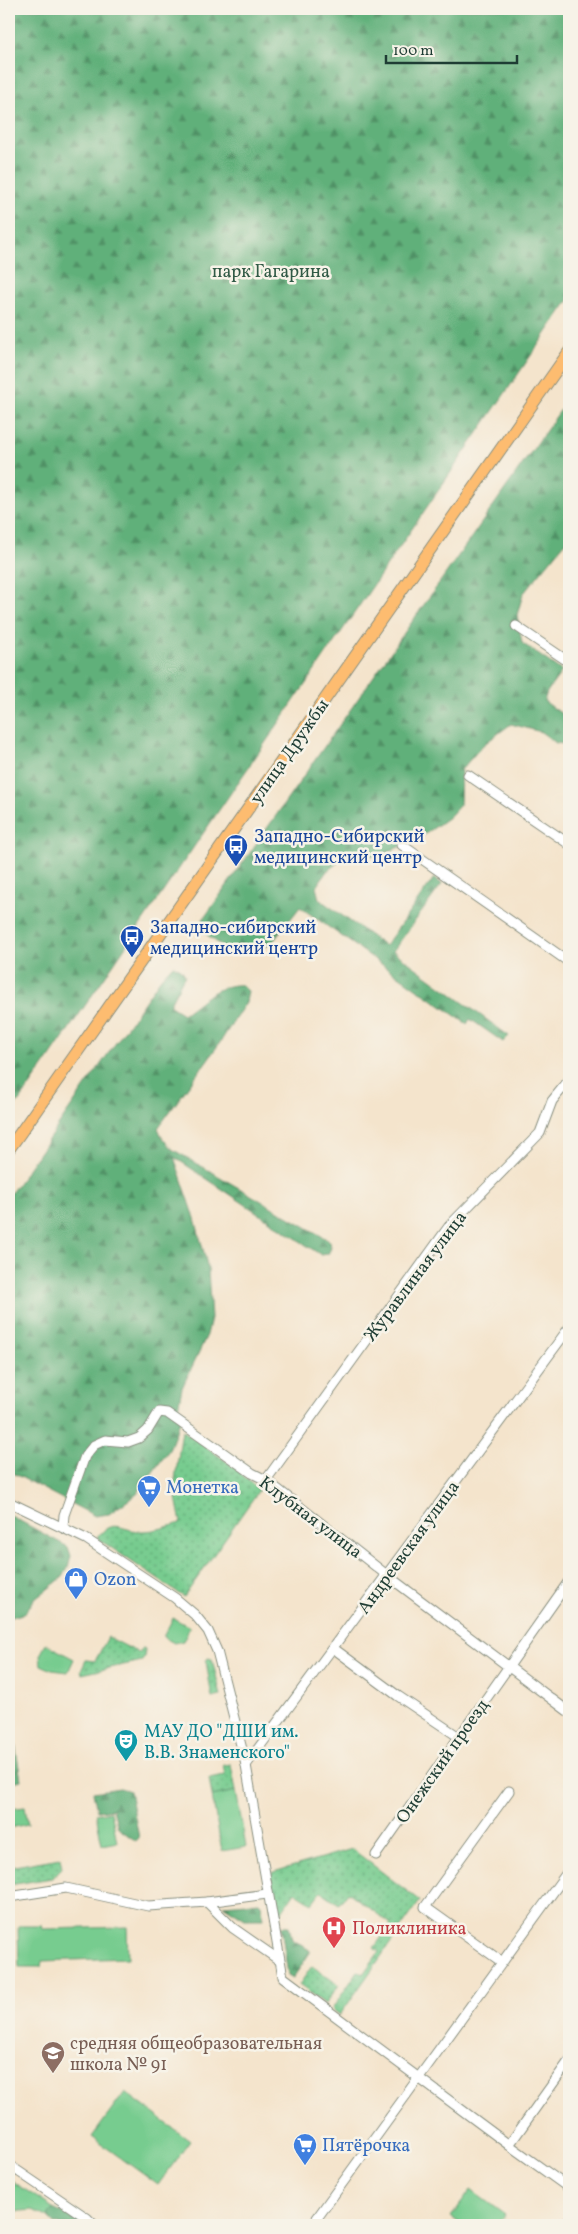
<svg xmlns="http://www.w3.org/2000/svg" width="578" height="2234" viewBox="0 0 578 2234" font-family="Vollkorn,serif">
  <defs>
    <pattern id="grass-dots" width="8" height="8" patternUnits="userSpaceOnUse" patternTransform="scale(1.25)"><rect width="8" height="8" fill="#77cc8f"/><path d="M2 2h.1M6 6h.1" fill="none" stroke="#61a776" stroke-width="1.8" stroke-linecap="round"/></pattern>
    <pattern id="forest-firs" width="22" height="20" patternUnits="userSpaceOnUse" patternTransform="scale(1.25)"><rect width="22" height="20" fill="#61b07a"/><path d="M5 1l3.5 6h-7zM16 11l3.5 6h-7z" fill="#4f9065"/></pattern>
  </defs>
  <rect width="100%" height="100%" fill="#f7f3e8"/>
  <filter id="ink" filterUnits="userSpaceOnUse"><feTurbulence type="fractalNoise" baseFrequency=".02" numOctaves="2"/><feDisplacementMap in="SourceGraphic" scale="10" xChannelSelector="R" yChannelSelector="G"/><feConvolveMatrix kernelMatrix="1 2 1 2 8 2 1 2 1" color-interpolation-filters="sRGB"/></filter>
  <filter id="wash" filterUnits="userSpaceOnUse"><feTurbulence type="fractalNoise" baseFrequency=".0096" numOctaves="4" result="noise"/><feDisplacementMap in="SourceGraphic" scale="20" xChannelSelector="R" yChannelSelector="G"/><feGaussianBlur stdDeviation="1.12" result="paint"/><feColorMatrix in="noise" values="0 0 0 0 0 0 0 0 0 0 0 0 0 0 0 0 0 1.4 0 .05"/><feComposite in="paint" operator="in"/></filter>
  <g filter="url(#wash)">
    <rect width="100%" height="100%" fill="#f4e4cc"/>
    <g fill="url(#grass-dots)" stroke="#4b8462">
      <path d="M182,1430L230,1464L259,1490L184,1597L97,1538C113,1516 122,1532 143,1531C155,1531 169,1526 181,1523L174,1487Z"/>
      <path d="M108,1637L139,1653L142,1648L145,1649L144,1658L142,1661L82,1674L81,1671L86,1660L95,1661Z"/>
      <path d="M208,1658L212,1659L221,1696L212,1698L206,1661Z"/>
      <path d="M231,1764L236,1791L212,1796L209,1778L225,1775L223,1765Z"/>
      <path d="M352,1849L420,1901L340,2015L332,2009L358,1971L363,1974L379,1952L374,1948L391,1924L348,1892L339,1904L321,1891L312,1903L295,1892L280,1914H277L270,1873Z"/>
      <path d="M60,1858L62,1868L52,1878L9,1885V1867Z"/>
      <path d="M312,1966L339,1985L325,2004L299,1985Z"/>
    </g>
    <g fill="url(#forest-firs)" stroke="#407657">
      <path d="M9,9H569V300L21,1099L9,1113Z"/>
      <path d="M569,398V538L523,594L517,615L522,643L562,671L547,692L544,701L569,719V737L564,744L556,743L541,732L511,724L483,745L461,770L460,805L449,817L417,840L374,857L360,852L341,860L327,871L316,887L319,899L385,946L434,878L442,884L393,951L509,1036L503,1042L470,1019L467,1024L300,907L271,944L257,950L224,948L201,930L202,921Z"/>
      <path d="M173,965L181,969L185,975L169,1005L183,1014C200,1002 219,983 242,985L248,991L246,1002L219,1044L158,1128L163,1139L172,1149L330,1241L331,1248L328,1254L321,1255L174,1157L195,1218L208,1269L211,1318L207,1335L182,1388L178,1408L180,1421L169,1450L137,1494L109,1514L95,1516L9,1471V1196L161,978Z"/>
      <path d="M9,1515L68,1547L71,1556L68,1568L63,1577L34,1600L25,1613L9,1618Z"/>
      <path d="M9,1707L21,1780L9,1783Z"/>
      <path d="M120,1788L130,1791L139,1838L136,1841L118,1828L113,1809L97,1811L93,1792Z"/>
      <path d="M259,1902L261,1904L264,1919H245L223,1905Z"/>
      <path d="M281,1926H289L292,1939L311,1951L293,1978L288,1975Z"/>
      <path d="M53,2208L83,2222L86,2225H55L47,2217Z"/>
    </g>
    <g fill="#77cc8f" stroke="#4b8462">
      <path d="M173,1618L190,1627L183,1641L174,1643L163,1637Z"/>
      <path d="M46,1644L74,1659L68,1672L52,1670L41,1665L40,1655Z"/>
      <path d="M236,1791L246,1847L222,1851L212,1796Z"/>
      <path d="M25,1807L28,1824L9,1828V1809Z"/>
      <path d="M111,1811L117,1842L102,1845L96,1814Z"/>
      <path d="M18,1926H42L43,1929L127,1927L128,1958L42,1961L41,1967H19Z"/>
      <path d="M125,2092L190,2141L158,2185L92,2137Z"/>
      <path d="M9,2179L53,2208L47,2217L33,2210L9,2212Z"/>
      <path d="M471,2190L505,2215L497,2225H462L451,2217Z"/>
    </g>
  </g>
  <g filter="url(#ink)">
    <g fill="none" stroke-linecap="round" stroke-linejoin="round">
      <g stroke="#8a9080" stroke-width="11">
        <g id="minor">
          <path d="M516,626L569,662"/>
          <path d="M468,775L569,844"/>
          <path d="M402,845L569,962"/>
          <path d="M266,1480L450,1225L540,1133L552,1101L569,1080"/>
          <path d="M9,1502L86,1539L175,1598L195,1615L208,1631L217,1651L246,1765L283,1977L509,2145L569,2188"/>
          <path d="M63,1527L64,1515L85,1456L94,1445L105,1440L128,1442L139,1438L148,1430L159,1412L167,1413L252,1473L266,1480L388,1576L569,1712"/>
          <path d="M333,1648L398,1696L459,1737"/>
          <path d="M246,1765L569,1328"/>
          <path d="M376,1855L569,1581"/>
          <path d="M9,1897L66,1888L148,1906L207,1902L233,1928L279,1960"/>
          <path d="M207,1902L267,1894"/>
          <path d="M502,1962L425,1907L509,1791"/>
          <path d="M509,2145L569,2061"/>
          <path d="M9,2165L87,2218L94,2225"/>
          <path d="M312,2225L569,1870"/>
          <path d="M565,2225L569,2220"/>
        </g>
      </g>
      <g stroke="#8a9080" stroke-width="13">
        <path id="major" d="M9,1149L569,352"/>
      </g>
      <use href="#minor" stroke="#fff" stroke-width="9"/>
      <use href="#major" stroke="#fdbc6f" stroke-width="11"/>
    </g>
  </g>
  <defs>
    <g id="bus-pin" transform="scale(1.25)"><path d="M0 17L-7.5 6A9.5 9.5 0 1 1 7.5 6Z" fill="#1a4fb4" stroke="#f7f3e8"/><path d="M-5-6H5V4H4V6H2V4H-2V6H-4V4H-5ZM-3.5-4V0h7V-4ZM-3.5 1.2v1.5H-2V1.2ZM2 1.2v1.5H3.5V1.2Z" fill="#fff"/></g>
    <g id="supermarket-pin" transform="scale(1.25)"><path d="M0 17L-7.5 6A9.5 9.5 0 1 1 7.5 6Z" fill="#3f7fe0" stroke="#f7f3e8"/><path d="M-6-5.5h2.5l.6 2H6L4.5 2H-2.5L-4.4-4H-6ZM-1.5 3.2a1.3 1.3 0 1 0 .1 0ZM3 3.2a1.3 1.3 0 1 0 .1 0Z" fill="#fff"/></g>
    <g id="shop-pin" transform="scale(1.25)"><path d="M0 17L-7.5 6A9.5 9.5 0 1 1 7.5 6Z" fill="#3f7fe0" stroke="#f7f3e8"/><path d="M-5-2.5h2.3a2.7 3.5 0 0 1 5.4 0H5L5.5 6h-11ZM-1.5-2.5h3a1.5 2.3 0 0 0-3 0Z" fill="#fff"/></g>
    <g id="theatre-pin" transform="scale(1.25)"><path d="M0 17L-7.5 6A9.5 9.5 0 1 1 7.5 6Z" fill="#0f9aa8" stroke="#f7f3e8"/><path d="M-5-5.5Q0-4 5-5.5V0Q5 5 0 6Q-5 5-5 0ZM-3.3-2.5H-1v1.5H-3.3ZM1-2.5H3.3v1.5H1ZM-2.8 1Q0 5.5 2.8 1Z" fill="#fff"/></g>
    <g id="hospital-pin" transform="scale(1.25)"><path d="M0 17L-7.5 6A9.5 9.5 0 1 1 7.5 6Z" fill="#e0444e" stroke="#f7f3e8"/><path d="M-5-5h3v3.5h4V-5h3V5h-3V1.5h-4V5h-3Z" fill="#fff"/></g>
    <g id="school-pin" transform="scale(1.25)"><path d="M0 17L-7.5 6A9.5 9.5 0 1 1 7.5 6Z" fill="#8d6e63" stroke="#f7f3e8"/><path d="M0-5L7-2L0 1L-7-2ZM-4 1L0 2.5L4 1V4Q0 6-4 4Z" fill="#fff"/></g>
  </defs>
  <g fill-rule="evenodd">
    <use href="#bus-pin" x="236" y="846"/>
    <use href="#bus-pin" x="132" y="937"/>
    <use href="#supermarket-pin" x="149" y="1487"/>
    <use href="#shop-pin" x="76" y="1579"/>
    <use href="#theatre-pin" x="126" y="1741"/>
    <use href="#hospital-pin" x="334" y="1928"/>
    <use href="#school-pin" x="53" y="2053"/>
    <use href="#supermarket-pin" x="305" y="2145"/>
  </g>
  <g text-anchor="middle" stroke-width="5" stroke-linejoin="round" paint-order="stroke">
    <g font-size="18" fill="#315a46" stroke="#f7f3e8">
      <text x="271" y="277">парк Гагарина</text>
    </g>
    <g font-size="18" fill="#1f3d34" stroke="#f7f3e8">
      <text transform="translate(289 751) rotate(-55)" y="6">улица Дружбы</text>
      <text transform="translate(415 1276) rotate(-53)" y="6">Журавлиная улица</text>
      <text transform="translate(311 1517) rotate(37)" y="6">Клубная улица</text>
      <text transform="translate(408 1547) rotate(-54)" y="6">Андреевская улица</text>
      <text transform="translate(442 1761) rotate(-55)" y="6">Онежский проезд</text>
    </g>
    <g font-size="18" fill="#164399" stroke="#f7f3e8" text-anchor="start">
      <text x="254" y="842">Западно-Сибирский<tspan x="254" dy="21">медицинский центр</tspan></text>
      <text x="150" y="933">Западно-сибирский<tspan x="150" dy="21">медицинский центр</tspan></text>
    </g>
    <g font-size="18" fill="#366cbe" stroke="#f7f3e8" text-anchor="start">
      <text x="166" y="1493">Монетка</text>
      <text x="94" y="1585">Ozon</text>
      <text x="322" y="2151">Пятёрочка</text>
    </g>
    <g font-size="18" fill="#0d838f" stroke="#f7f3e8" text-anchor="start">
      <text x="144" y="1737">МАУ ДО "ДШИ им.<tspan x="144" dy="21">В.В. Знаменского"</tspan></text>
    </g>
    <g font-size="18" fill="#be3a42" stroke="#f7f3e8" text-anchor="start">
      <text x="352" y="1934">Поликлиника</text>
    </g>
    <g font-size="18" fill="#785e54" stroke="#f7f3e8" text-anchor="start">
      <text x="70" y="2049">средняя общеобразовательная<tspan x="70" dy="21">школа № 91</tspan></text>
    </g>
  </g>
  <rect width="578" height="2234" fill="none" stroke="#f7f3e8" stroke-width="30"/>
  <path d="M386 55v8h131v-8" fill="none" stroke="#1f3d34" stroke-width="2.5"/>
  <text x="393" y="55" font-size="15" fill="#1f3d34" stroke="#f7f3e8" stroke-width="4" paint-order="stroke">100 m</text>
</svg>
